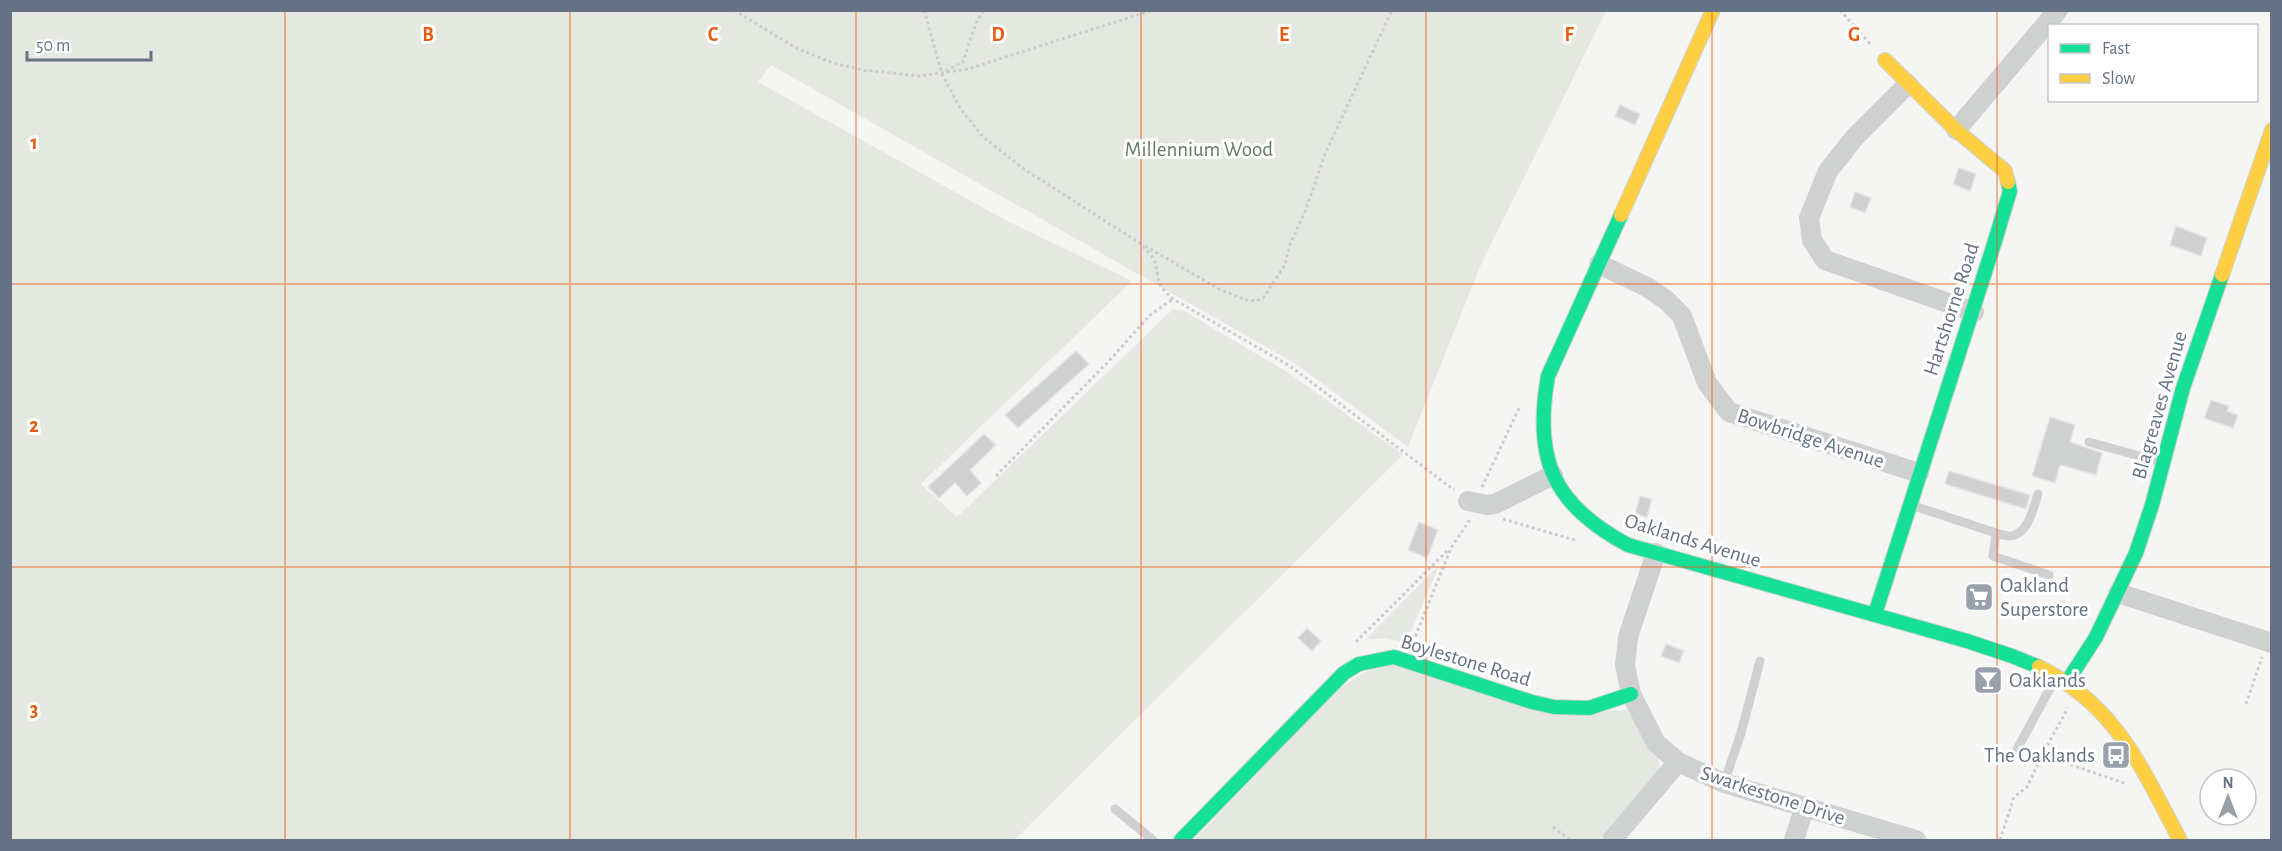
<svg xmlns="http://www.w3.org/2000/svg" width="2282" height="851" viewBox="0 0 2282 851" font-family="'Alegreya Sans',sans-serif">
  <rect width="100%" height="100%" fill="#f5f5f3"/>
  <g fill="#e4e8e1">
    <path d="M10,11H1606L1480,267L1408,447L1296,364L771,65L758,82L1005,220L1132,281L921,484L957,517L1173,309L1184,311L1289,373L1403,455L1014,840H11Z"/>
    <path d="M1439,565L1406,643L1386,638L1365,640Z"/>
    <path d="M1393,665L1607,711L1628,710L1657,753L1660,770L1600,840H1194L1339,688L1369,670Z"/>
  </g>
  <g fill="#cfd0d0" stroke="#e4e4e3" stroke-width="1.5">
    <path d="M1620,105L1640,114L1635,125L1615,116Z"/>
    <path d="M1959,168L1976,174L1970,191L1953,184Z"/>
    <path d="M1855,192L1871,198L1865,213L1850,207Z"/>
    <path d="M2176,226L2207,238L2201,256L2170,245Z"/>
    <path d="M1076,351L1089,364L1018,428L1005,415Z"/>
    <path d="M2211,400L2229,406L2227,411L2238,415L2233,428L2204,418Z"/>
    <path d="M2050,417L2075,425L2070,442L2102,453L2096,475L2060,465L2055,483L2032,476Z"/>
    <path d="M984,434L996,445L970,470L981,483L967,496L955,483L939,498L928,487Z"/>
    <path d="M1949,471L2030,495L2026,509L1945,484Z"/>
    <path d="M1640,496L1652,499L1647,517L1635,514Z"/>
    <path d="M1419,522L1438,530L1427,558L1408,550Z"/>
    <path d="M1307,628L1321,641L1312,651L1298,638Z"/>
    <path d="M1666,644L1684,651L1679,663L1661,656Z"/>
  </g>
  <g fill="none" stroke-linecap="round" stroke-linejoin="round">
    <g stroke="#d0d2d2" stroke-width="16">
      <g id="fast">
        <path d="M1621,215L1548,376C1533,459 1553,505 1628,545L1967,641L2012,656L2039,667"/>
        <path d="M1875,614L1994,244L2010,191L2008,182"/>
        <path d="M2067,682L2096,637L2136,553L2152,505L2183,388L2222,275"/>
        <path d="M1181,840L1344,673L1359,664L1394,657L1532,702L1554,707L1589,708L1631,694"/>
      </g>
    </g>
    <g stroke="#d0d2d2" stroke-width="16">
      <g id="slow">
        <path d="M1885,60L1956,130L2005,171L2008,182"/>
        <path d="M1621,215L1713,10"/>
        <path d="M2222,275L2272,130"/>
        <path d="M2039,667C2117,706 2141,767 2180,840"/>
      </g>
    </g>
    <g stroke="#cbcccd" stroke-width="3" stroke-dasharray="3 3" stroke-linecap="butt">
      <path d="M734,10L796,48L833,63L862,70L919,76L968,69L1153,10"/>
      <path d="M924,10L942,74L960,108L983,137L1024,169L1141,244C1145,249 1151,254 1154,260C1161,280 1153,282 1173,299L1290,366L1454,490"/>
      <path d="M1840,10L1872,46"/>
      <path d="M946,71L963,62L976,23L984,10"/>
      <path d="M1145,246L1219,289L1246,300L1256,301L1263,298L1285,265L1290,244L1305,212L1325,154L1392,10"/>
      <path d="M996,476L1108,362L1150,315L1173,299"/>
      <path d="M1482,487L1520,406"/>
      <path d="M1503,519L1578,541"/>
      <path d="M1356,642L1449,549"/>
      <path d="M1413,642L1451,548L1471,518"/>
      <path d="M2246,704L2262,657"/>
      <path d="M2042,755L2124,783"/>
      <path d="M1553,827L1570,840"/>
      <path d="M2000,840L2014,797L2027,787L2042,755L2068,708"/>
    </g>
    <g stroke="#cfd0d0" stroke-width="9">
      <path d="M2089,442L2161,462"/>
      <path d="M1914,506L1996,533L1993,556L2049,575"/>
      <path d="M1996,533C2000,534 2006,536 2010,536C2029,534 2033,508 2038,494"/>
      <path d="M2014,755L2055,679"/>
      <path d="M1724,783L1741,733L1760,661"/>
      <path d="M1115,809L1153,840"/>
    </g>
    <g stroke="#cfd0d0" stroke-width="20">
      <path d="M1908,84L1855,137L1828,171L1809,218L1812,240L1825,260L1974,312"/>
      <path d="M1956,130L2058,10"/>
      <path d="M1599,264L1647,287L1666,300L1682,316L1707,383L1729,412L1919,473"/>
      <path d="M1468,501L1487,505L1495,504L1553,475"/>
      <path d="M1656,553L1628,637L1625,665L1631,694L1656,743L1678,762L1724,783L1916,840"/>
      <path d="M2118,593L2272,643"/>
      <path d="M1612,840L1678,762"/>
      <path d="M1794,840L1805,806"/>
    </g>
    <use href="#fast" stroke="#16e098" stroke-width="14"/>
    <use href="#slow" stroke="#ffcf43" stroke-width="14"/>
  </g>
  <path fill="none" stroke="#e8590c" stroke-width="1.5" stroke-opacity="0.55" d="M285,10V840M570,10V840M856,10V840M1141,10V840M1426,10V840M1712,10V840M1997,10V840M10,284H2272M10,567H2272"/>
  <defs>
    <g id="supermarket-square" transform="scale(1.5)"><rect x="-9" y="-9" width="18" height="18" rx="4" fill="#97a0ab" stroke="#fff"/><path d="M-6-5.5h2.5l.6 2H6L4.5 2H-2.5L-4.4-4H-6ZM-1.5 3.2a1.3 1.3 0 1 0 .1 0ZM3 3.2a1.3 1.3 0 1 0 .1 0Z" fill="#fff"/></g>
    <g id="bar-square" transform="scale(1.5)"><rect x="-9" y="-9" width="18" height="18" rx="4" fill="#97a0ab" stroke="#fff"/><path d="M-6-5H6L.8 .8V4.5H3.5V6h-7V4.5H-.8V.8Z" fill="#fff"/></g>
    <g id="bus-square" transform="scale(1.5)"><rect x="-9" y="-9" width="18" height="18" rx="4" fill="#97a0ab" stroke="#fff"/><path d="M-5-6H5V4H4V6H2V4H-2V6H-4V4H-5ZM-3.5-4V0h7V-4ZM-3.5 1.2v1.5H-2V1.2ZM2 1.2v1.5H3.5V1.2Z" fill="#fff"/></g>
  </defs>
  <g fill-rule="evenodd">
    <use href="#supermarket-square" x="1979" y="597"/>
    <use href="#bar-square" x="1988" y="680"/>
    <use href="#bus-square" x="2116" y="755"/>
  </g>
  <g text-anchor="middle" stroke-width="6" stroke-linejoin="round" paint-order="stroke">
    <g font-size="21" fill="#657b63" stroke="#fff">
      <text x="1199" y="156">Millennium Wood</text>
    </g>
    <g font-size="21" fill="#647284" stroke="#fff">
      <text transform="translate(1951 309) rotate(-72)" y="7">Hartshorne Road</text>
      <text transform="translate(2159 405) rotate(-74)" y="7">Blagreaves Avenue</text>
      <text transform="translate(1811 438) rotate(18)" y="7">Bowbridge Avenue</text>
      <text transform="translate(1693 540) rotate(17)" y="7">Oaklands Avenue</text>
      <text transform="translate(1466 660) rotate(17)" y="7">Boylestone Road</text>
      <text transform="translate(1773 795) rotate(18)" y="7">Swarkestone Drive</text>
    </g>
    <g font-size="21" fill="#647284" stroke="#fff" text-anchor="start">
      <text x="2000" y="592">Oakland<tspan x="2000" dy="24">Superstore</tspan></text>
      <text x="2009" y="687">Oaklands</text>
      <text x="2095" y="762" text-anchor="end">The Oaklands</text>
    </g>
  </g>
  <g font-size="20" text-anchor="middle" font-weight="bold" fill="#e8590c" stroke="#fff" stroke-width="6" stroke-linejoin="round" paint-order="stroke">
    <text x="428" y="41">B</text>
    <text x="713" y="41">C</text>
    <text x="998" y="41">D</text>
    <text x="1284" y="41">E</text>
    <text x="1569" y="41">F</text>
    <text x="1854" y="41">G</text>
    <text x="34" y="149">1</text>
    <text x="34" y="432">2</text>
    <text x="34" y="716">3</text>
  </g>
  <rect width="2282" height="851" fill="none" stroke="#647284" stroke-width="24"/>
  <rect x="2048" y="24" width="210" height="78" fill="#ffffff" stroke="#c1c7ce" stroke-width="1.5"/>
  <rect x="2060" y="44" width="30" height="9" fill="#16e098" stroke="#c1c7ce" stroke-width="1.5"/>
  <text x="2102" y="54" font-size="18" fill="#647284">Fast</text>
  <rect x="2060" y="74" width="30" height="9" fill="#ffcf43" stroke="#c1c7ce" stroke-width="1.5"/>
  <text x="2102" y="84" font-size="18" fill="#647284">Slow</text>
  <g transform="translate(2228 797)"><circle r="28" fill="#ffffff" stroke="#c1c7ce" stroke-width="1.5"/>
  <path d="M0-4.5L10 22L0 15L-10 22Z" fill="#97a0ab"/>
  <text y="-9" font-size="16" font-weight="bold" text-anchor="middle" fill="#647284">N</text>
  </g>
  <path d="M27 51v9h124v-9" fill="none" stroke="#647284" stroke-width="3"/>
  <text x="36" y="51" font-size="18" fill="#647284" stroke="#ffffff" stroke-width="4.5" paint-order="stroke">50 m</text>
</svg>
